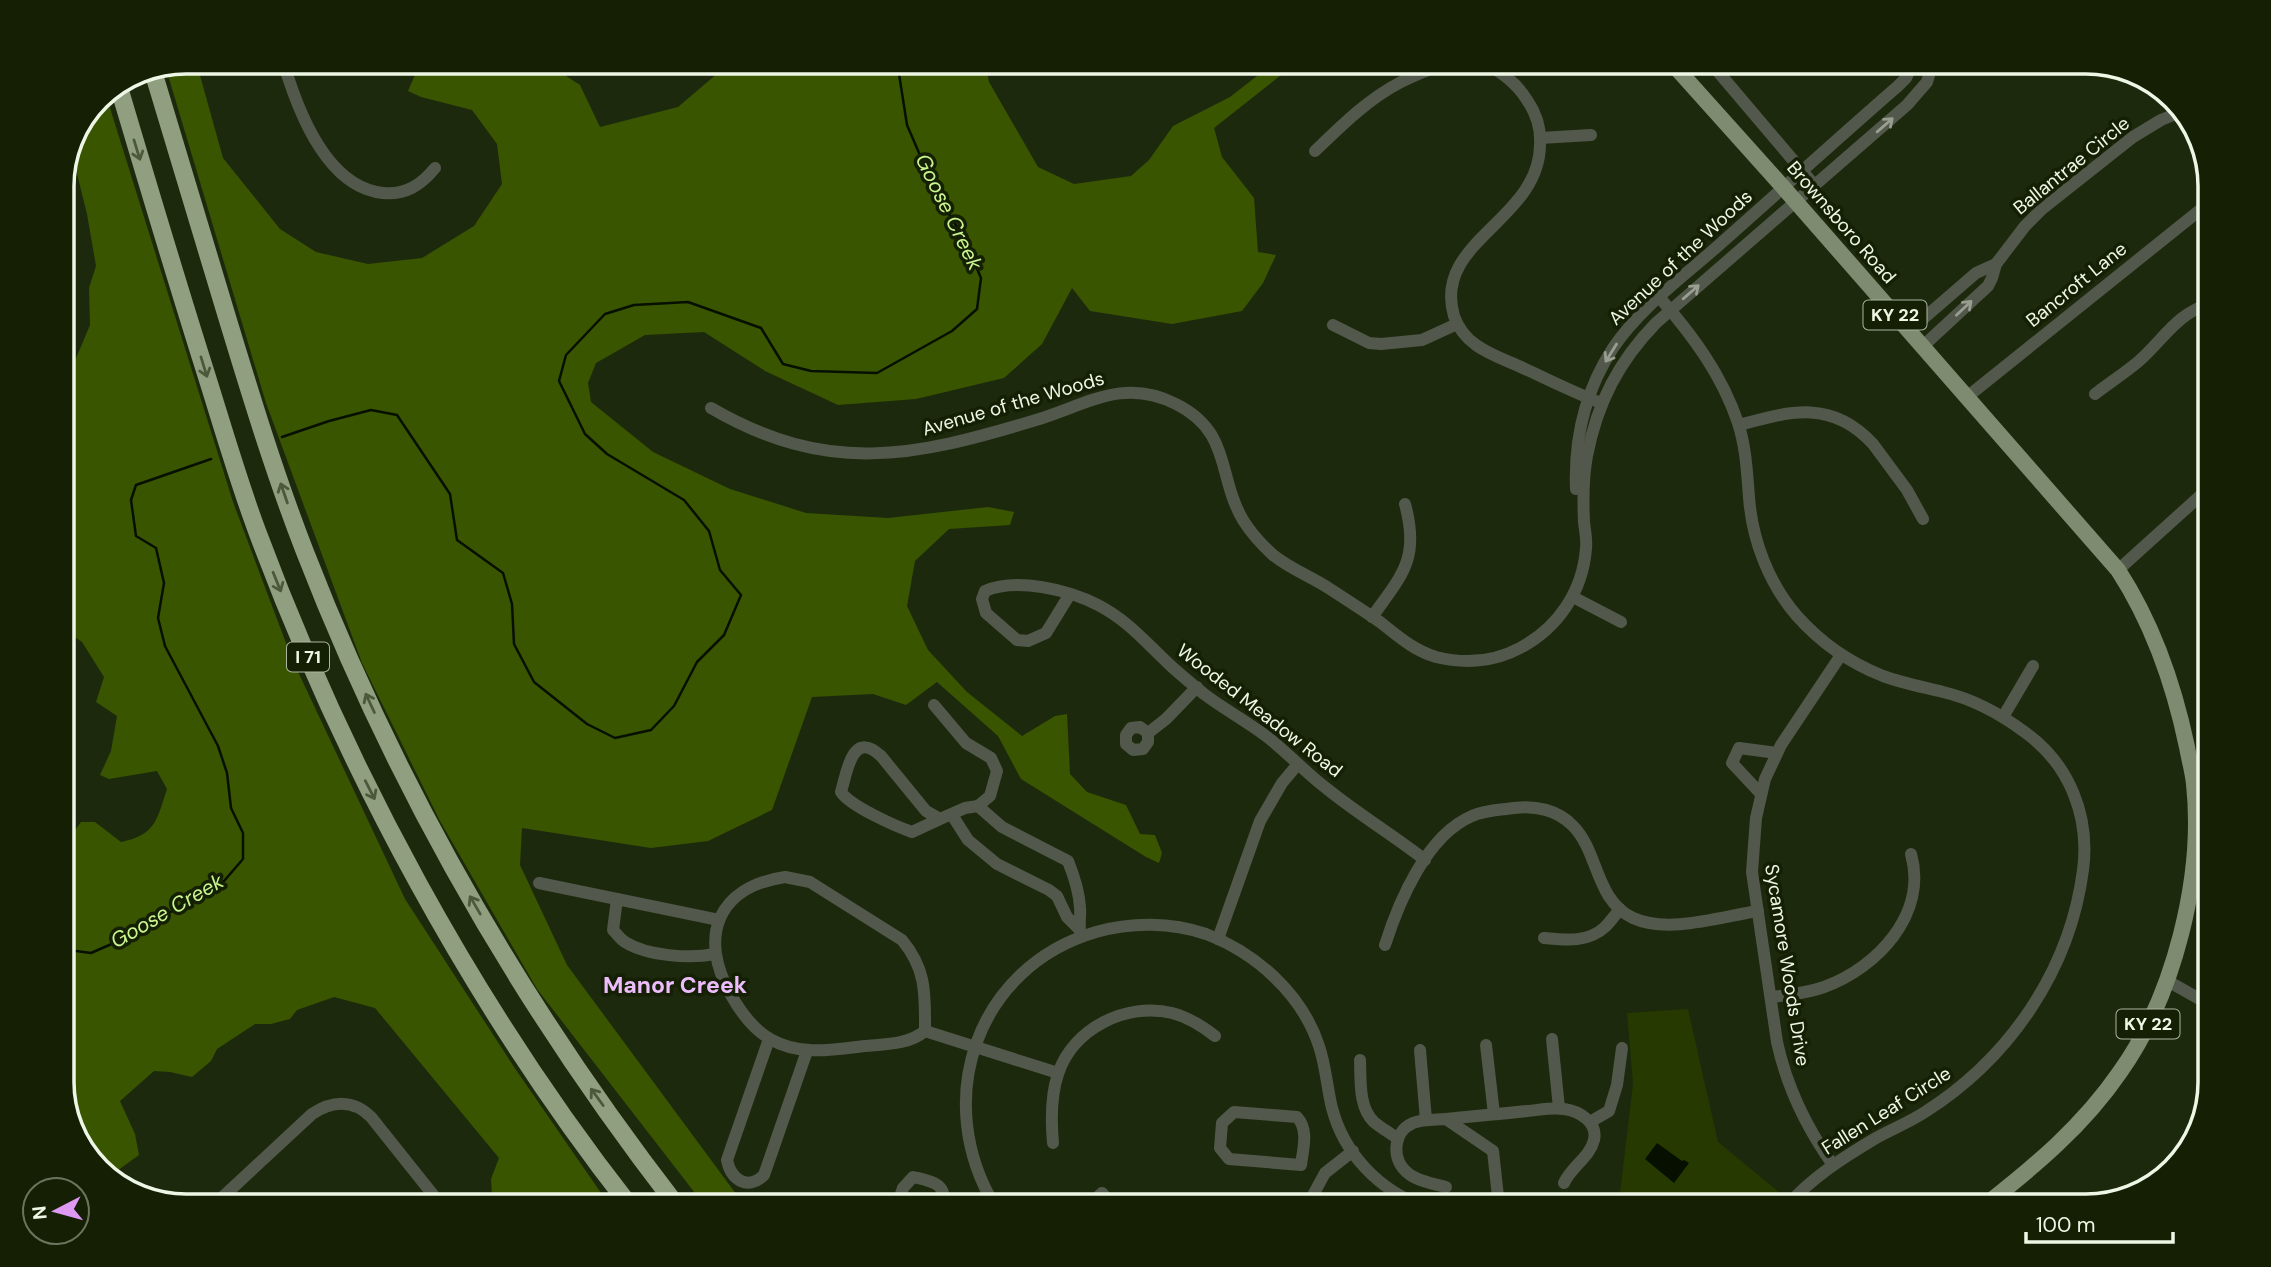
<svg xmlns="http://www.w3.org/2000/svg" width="2271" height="1267" viewBox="0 0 2271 1267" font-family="'DM Sans',sans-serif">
  <rect width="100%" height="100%" fill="#1d290d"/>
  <path fill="#253900" d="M1688,1009L1718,1142L1780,1193L1769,1206H1664L1620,1193L1633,1084L1627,1013Z"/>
  <g fill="#395500">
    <path d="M186,61H196L223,158L280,229L316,252L368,264L422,258L474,226L502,184L497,144L472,110L421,97L408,91L421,61H543L580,85L600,127L678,107L732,61H985L989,82L1038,167L1074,184L1131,176L1149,160L1173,126L1230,97L1276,61H1299L1214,128L1222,157L1254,198L1258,252L1276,255L1263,283L1242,311L1172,324L1090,311L1072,288L1042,344L1004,378L916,399L838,405L765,371L704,332L645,335L596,363L588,383L591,402L653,452L730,489L806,513L888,518L988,507L1014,512L1010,525L949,529L915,561L907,606L928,650L967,692L1022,736L1055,716L1067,714L1070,774L1087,792L1126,805L1140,834L1155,835L1162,853L1159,863L1146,857L1021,779L998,736L937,682L906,705L873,694L812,697L772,810L708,841L651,848L522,828L520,865L567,965L745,1206H705L537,989L440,821L362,663L266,403L165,65Z"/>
    <path d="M105,92L233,502L292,659L405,899L514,1067L610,1206H505L492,1197L491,1179L499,1158L375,1008L334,997L297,1010L290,1019L271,1024H255L217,1049L211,1061L192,1077L170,1072L154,1071L120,1101L135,1134L139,1155L110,1176L78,1144L61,1089V844L66,842L81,822H95L121,842C156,835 157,819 167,789L157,771L109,779L100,775L111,751L117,716L96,702L104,677L82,642L61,628V381L69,375L90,325L89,288L96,266L87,214L72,154L98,97Z"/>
  </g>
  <path fill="#071000" d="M1657,1143L1682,1161L1684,1160L1689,1163L1674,1183L1645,1159Z"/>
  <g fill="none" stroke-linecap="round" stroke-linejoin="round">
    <g stroke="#071000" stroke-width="2.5">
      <path d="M282,437L329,421L371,410L397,415L450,494L457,540L503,573L512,604L514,644L534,682L587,724L615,738L651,730L674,706L697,662L724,635L741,595L720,570L709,531L684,500L607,454L585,434L559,381L566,355L605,314L634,305L688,302L761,328L783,364L811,371L877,373L952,331L977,309L981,278L963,236L938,197L907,125L897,61"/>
      <path d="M61,949L91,953L139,932L199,894L224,881L243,859V833L231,808L227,773L218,746L165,646L158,618L164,583L156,548L136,536L131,500L136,485L211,459"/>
    </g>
    <g stroke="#52584b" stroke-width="12">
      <path d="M283,61C297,109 326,187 383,193C406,195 421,185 435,168"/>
      <path d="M1709,61L1815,186"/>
      <path d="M1540,138L1591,135"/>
      <path d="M1315,151C1342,125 1368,99 1401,82C1427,69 1454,58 1482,64C1500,69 1518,85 1527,100C1536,113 1541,129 1540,145C1539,221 1432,241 1454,316C1458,327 1466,338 1476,345C1490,355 1508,361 1523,368C1549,380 1575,393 1601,403"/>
      <path d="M1660,298C1693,336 1722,375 1738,423C1746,447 1747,473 1749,497C1752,540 1769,584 1797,616C1821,643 1850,663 1883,676C1902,683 1923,687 1943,692C1973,699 2002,715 2026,733C2070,765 2090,817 2083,870C2070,970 2010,1058 1925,1112C1910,1122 1892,1129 1876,1138C1844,1157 1811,1178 1787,1206"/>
      <path d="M1333,325L1369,343L1381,344L1422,340L1457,324"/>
      <path d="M1909,331L1976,273L1996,264"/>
      <path d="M1922,347L1988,286L1992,278L1996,264L2025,226L2042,209L2133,137L2161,120L2183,111"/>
      <path d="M2095,394C2109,383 2125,373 2139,361C2162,341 2178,312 2210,304"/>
      <path d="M1967,397L2210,202"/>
      <path d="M711,408C828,476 914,457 1036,420C1086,405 1123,377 1176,404C1232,432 1217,476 1243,520C1251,533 1262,545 1273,555C1290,569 1312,577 1330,589C1347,600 1364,611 1380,622C1398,636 1413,650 1436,657C1464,664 1494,662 1520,648C1558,628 1583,591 1586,548C1587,539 1585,531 1584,522C1583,500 1583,477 1587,456C1597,403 1619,361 1656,323L1907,105L1927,82L1933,61"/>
      <path d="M1739,425C1790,411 1832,399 1873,444L1907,490L1923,519"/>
      <path d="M1576,489C1574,438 1585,391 1613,348C1640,308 1683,277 1719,245C1779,192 1837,139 1898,86L1906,78L1914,61"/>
      <path d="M2118,570L2210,487"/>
      <path d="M1070,594L1046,633L1028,641L1017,640L986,613L982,599L985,591C1016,577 1069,590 1098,605C1129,621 1147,644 1171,666C1182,676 1193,685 1204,694C1224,709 1246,721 1266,736C1287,752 1305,772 1326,788C1358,814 1393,835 1425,860"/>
      <path d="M1573,597L1621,622"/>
      <path d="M1372,617C1402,575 1420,559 1405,504"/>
      <path d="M934,705L966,743L991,758L997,771L990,796L978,806L965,808L940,819L926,811L881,756C852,729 847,772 841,792C850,806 895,826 912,832L940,819"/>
      <path d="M2003,717L2033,666"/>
      <path d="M1148,733L1140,727L1131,728L1126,735V744L1133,750L1143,749L1148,742V733L1166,719L1197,687"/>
      <path d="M2194,783L2210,782"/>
      <path d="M1761,794L1732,763L1739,748L1777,753"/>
      <path d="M978,806L1002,827L1068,861C1074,876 1079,890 1080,907C1081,917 1078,926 1081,936"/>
      <path d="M952,815L968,840L997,864L1049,890L1057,896L1067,917L1079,929"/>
      <path d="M785,877L810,882L902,940C927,970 925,995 925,1031C908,1045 885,1044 864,1046C832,1050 799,1056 770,1039C753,1029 740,1011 731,995C698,937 717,887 785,877Z"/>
      <path d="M539,883L719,920"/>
      <path d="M617,899L613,930C617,934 620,939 625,942C647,956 690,959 715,954"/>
      <path d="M1544,938C1565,940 1588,943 1605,927C1611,921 1615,915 1620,909"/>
      <path d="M1218,939L1260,821L1282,783L1298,764"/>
      <path d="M1385,945C1399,901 1427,835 1472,816C1485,810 1501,810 1514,808C1535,805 1558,810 1573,826C1599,852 1595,900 1633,918C1668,934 1720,917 1758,911"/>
      <path d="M2166,980L2210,1005"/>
      <path d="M1771,997C1789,995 1807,993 1824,987C1877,968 1928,914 1911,854"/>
      <path d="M925,1031L1058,1073"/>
      <path d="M769,1039L727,1160C731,1180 748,1191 764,1175L807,1051"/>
      <path d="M1552,1039L1559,1108"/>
      <path d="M1486,1045L1494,1114"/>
      <path d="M1420,1050L1426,1120"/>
      <path d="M1360,1060C1361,1079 1358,1107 1374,1122C1381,1128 1390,1133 1398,1139"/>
      <path d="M1234,1112L1297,1117C1309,1130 1303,1149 1301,1165L1229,1159L1220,1148L1222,1123Z"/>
      <path d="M1446,1119C1473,1116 1500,1114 1527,1111C1539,1110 1552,1107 1564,1109C1579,1111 1598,1122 1594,1140C1590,1157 1571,1167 1564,1183"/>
      <path d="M1590,1122L1609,1111L1617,1085L1622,1048"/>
      <path d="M1053,1143C1051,1121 1051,1095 1058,1074C1073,1028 1127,1002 1172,1013C1188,1017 1202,1026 1215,1036"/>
      <path d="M1833,1165C1806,1127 1787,1088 1777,1042L1752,872L1756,818L1765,779L1781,745L1841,655"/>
      <path d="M1446,1187C1434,1184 1418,1181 1409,1174C1391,1161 1392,1132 1413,1123C1423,1119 1436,1120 1446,1119L1493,1151L1499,1206"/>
      <path d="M213,1206L312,1114C332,1101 353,1099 371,1117L442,1206"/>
      <path d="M897,1206L903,1188L913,1177C930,1181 949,1183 942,1206"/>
      <path d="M995,1206C931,1101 976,967 1096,932C1131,922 1171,922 1206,934C1256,953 1302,994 1319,1046C1326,1067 1327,1088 1332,1108C1344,1154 1379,1190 1423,1206"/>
      <path d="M1087,1206L1102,1193L1113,1206"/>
      <path d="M1307,1206L1325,1173L1353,1151"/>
      <path d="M1532,1206L1560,1203L1602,1206"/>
    </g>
    <path stroke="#7e8b70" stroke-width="16" d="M1670,61L1783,187L2118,570C2153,624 2174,685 2187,747C2189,759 2193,772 2194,784C2204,877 2174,996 2120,1072C2083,1126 2035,1166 1984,1206"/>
    <g stroke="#909f7f" stroke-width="18">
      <path d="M152,68C177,151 202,234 227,317C251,396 275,475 305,552C396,787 523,1007 677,1206"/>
      <path d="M118,84C147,182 176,279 207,377C223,428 238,480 257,531C345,768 474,1007 630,1206"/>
    </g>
  </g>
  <defs><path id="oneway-shaft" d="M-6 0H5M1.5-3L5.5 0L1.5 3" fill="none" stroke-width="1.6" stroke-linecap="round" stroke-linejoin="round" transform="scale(1.75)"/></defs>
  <g stroke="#989f90">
    <use href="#oneway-shaft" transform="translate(1885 125) rotate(-41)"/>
    <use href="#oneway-shaft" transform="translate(1691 292) rotate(-41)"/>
    <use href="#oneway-shaft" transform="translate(1964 308) rotate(-43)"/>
    <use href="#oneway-shaft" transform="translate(1611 353) rotate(122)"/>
  </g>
  <g stroke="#4c593b">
    <use href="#oneway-shaft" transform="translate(137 150) rotate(73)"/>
    <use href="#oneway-shaft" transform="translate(204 367) rotate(73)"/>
    <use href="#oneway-shaft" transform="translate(284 493) rotate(-109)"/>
    <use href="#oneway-shaft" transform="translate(277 582) rotate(68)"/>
    <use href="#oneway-shaft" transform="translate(370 703) rotate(-115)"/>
    <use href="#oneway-shaft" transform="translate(370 790) rotate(63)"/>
    <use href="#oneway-shaft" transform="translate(475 905) rotate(-120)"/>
    <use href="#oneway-shaft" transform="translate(597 1097) rotate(-126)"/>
  </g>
  <g text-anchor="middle" stroke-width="7" stroke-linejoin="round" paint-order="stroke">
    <g fill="#141f04" stroke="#adb6a2" stroke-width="2">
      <rect x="1863.5" y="300.5" width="63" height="29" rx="5"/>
      <rect x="287" y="642.5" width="42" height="29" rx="5"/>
      <rect x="2116.5" y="1009.5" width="63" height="29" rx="5"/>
    </g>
    <g font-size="18" font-weight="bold" fill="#eef6e5">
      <text x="1895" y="321">KY 22</text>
      <text x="308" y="663">I 71</text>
      <text x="2148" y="1030">KY 22</text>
    </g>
    <g font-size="19" fill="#eef6e5" stroke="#141f04">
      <text transform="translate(2071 165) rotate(-39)" y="7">Ballantrae Circle</text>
      <text transform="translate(1842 222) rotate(49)" y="7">Brownsboro Road</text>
      <text transform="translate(1680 257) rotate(-43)" y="7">Avenue of the Woods</text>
      <text transform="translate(2076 284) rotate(-39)" y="7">Bancroft Lane</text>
      <text transform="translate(1013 403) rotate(-16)" y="7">Avenue of the Woods</text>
      <text transform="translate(1260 710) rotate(38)" y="7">Wooded Meadow Road</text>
      <text transform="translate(1788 965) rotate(81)" y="7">Sycamore Woods Drive</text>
      <text transform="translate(1886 1110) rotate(-32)" y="7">Fallen Leaf Circle</text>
    </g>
    <g font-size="21" font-style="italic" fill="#caf68f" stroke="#141f04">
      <text transform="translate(949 212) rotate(64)" y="7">Goose Creek</text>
      <text transform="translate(167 911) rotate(-30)" y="7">Goose Creek</text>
    </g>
    <g font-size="23" font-weight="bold" fill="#ecbcfc" stroke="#141f04">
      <text x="675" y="993">Manor Creek</text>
    </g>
  </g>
  <path d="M0 0H2271V1267H0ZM186 74H2086A112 112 0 0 1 2198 186V1082A112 112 0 0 1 2086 1194H186A112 112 0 0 1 74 1082V186A112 112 0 0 1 186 74Z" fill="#141f04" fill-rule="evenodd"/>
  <path fill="none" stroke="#eef6e5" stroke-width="3.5" d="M186 74H2086A112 112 0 0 1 2198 186V1082A112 112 0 0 1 2086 1194H186A112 112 0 0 1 74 1082V186A112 112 0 0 1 186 74Z"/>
  <g transform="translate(56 1211) rotate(264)"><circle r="33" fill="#141f04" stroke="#6b755e" stroke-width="2"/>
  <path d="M0-5L12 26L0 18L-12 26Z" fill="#dd99f3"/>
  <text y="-10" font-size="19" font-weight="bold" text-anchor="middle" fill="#eef6e5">N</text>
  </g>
  <path d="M2026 1232v10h147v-10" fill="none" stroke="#eef6e5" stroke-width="3.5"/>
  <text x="2036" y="1232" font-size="21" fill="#eef6e5" stroke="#141f04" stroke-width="5" paint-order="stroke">100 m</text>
</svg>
